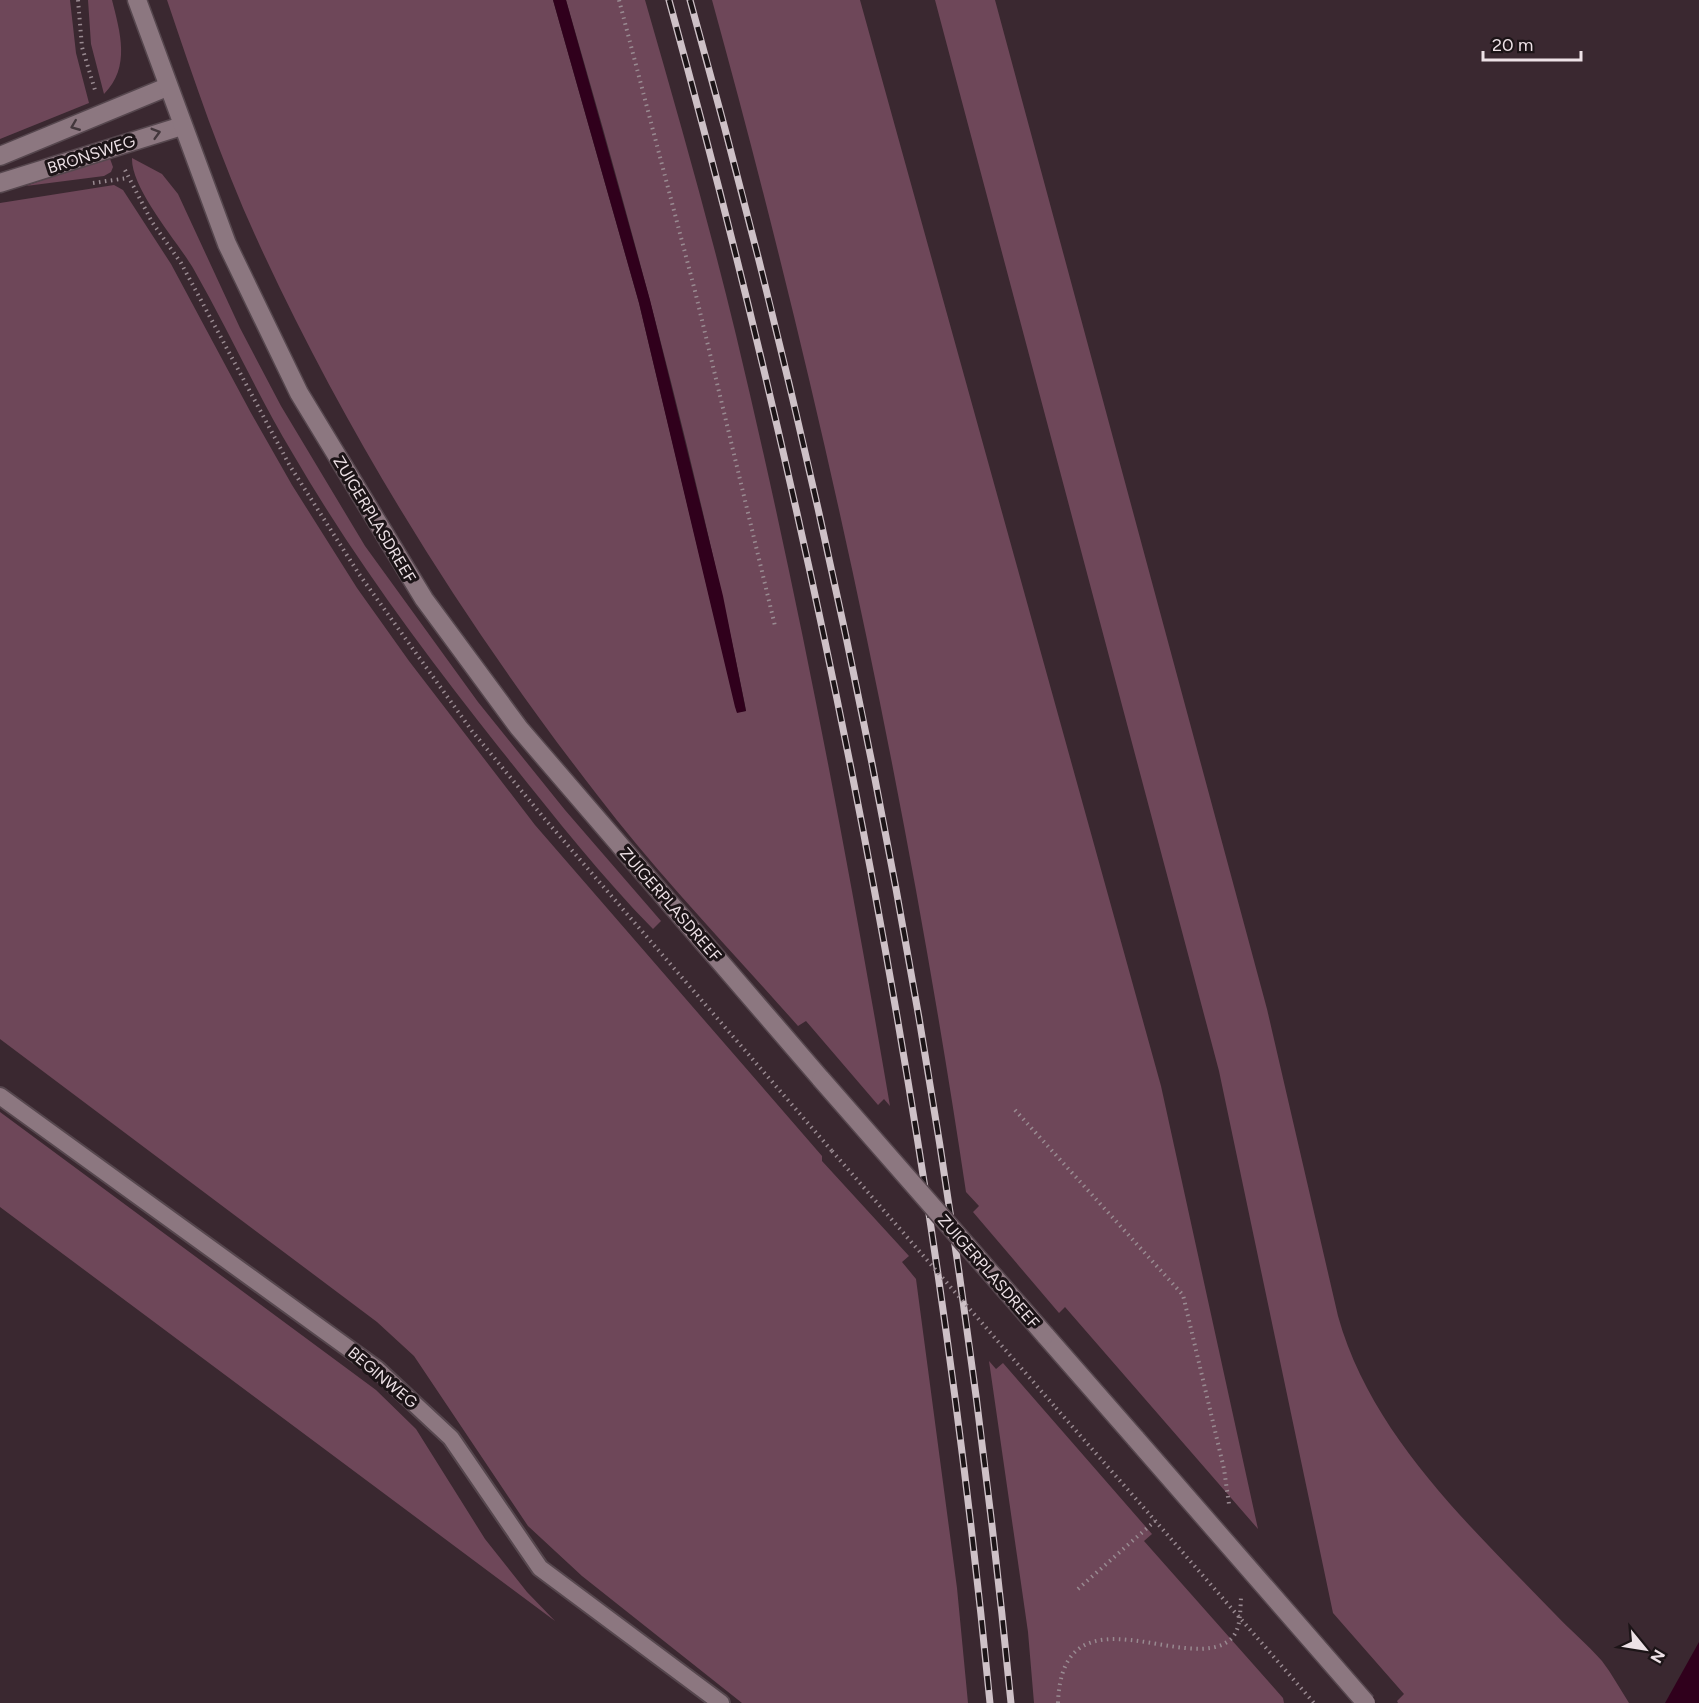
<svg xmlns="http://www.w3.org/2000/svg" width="1699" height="1703" viewBox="0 0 1699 1703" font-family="Figtree,sans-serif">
  <rect width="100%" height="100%" fill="#3a2830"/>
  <g fill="#6e4759">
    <path d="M0,0H70L76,53L89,103L0,139Z"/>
    <path d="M88,0H112C120,32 131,67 104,94L91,44Z"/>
    <path d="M167,0H553L639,303L737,712L746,711L745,705C697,467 634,233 566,0H645C677,111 709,223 736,335C797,590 846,848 890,1106L884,1099L878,1105L806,1021L798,1026C732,951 659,876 598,796C466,626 350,441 260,246C223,166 195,83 167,0Z"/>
    <path d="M712,0H860L1161,1086L1258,1529L1065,1307L1059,1313L973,1212L979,1206L966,1192C906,790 820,392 712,0Z"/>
    <path d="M935,0H995L1267,1009L1338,1316C1371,1435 1470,1526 1553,1612C1569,1629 1587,1644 1602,1661C1612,1674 1620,1689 1629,1703H1398L1397,1701L1404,1694L1333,1613L1219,1071Z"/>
    <path d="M109,156L113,167L111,172L104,176L26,186Z"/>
    <path d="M132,158L162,174L178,194L240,328L281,406L365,546L478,702L565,810L661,921L653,929C598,873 550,811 501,750C426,655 354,559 293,454C257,394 228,329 193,268C177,241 131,189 132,158Z"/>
    <path d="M114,185L123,190L171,264L251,413L292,485L357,588L409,661L535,825L822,1156V1161L909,1256L902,1262L916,1279L957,1588L968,1703H742L582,1576L528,1526L414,1356L377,1322L0,1039V203Z"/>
    <path d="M0,1112L376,1390L416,1429L485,1539L527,1592L555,1621L0,1207Z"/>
    <path d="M989,1361L996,1369L1003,1363L1152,1534L1144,1541L1283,1698L1284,1703H1034L1028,1632Z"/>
  </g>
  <g fill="#30001c">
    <path d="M553,0H566L650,300L723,596L746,711L737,713L735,707L639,303Z"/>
    <path d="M1699,1642V1703H1665Z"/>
  </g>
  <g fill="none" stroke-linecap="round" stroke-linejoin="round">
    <g stroke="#56474e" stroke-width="20">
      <path id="lane" d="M0,1096L377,1369L451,1438L540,1568L721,1703"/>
    </g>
    <g stroke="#56474e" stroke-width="21">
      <g id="street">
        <path d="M0,156L167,87"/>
        <path d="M0,183L182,126"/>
      </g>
    </g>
    <g stroke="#56474e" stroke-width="21">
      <g id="secondary">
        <path d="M137,0L227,244L299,393L424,599L519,728L821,1079"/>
        <path d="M1045,1335L1136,1439"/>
      </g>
    </g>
    <g stroke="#998a91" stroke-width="4" stroke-dasharray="1.5 4.5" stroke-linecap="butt">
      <path d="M78,0L82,47L95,90"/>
      <path d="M619,0L695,291L775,626"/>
      <path d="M125,170L152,222L181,263L290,466L359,574L472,731L544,818L832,1151"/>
      <path d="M93,183L128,178"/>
      <path d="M1015,1110L1183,1295L1224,1469L1229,1504"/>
      <path d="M1056,1408L1151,1516"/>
      <path d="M1078,1589L1155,1521"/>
      <path d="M1058,1703C1062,1581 1191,1679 1232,1638C1241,1628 1240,1611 1241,1598"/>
    </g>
    <use href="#lane" stroke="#8c7780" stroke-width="16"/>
    <use href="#street" stroke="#8c7780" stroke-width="18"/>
    <use href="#secondary" stroke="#8c7780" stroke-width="18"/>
    <g stroke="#cec1c7" stroke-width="7">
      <g id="rail">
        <path d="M669,0C822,558 934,1127 990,1703"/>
        <path d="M690,0C845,557 955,1127 1011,1703"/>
      </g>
    </g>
    <use href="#rail" stroke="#1c1417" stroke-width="4.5" stroke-dasharray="14" stroke-linecap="butt"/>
    <g stroke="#56474e" stroke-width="21" stroke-linecap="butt">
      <g id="secondary-bridge">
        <path d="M821,1079L1045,1335"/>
        <path d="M1136,1439L1366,1703"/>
      </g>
    </g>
    <g stroke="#998a91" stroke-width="4" stroke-dasharray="1.5 4.5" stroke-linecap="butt">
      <path d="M832,1151L1056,1408"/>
      <path d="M1151,1516L1314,1703"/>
    </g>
    <use href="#secondary-bridge" stroke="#8c7780" stroke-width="18"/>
  </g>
  <defs><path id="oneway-chevron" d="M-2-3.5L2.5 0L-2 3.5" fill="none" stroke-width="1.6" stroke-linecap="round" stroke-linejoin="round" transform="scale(1.5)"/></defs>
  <g stroke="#43373c">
    <use href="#oneway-chevron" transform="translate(75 126) rotate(158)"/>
    <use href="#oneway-chevron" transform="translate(156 133) rotate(-16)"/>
  </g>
  <g text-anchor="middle" stroke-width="6" stroke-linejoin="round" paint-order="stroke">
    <g font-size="16" fill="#ede1e6" stroke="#1c1417">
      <text transform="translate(91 154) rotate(-18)" y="6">BRONSWEG</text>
      <text transform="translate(375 519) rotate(59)" y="6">ZUIGERPLASDREEF</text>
      <text transform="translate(671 904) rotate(49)" y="6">ZUIGERPLASDREEF</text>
      <text transform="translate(989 1271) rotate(49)" y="6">ZUIGERPLASDREEF</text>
      <text transform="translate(383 1377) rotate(40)" y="6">BEGINWEG</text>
    </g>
  </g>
  <g transform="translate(1645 1649) rotate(120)" stroke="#1c1417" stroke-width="4.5" paint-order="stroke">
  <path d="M0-4.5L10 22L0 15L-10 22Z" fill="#ede1e6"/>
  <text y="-9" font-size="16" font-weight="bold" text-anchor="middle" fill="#ede1e6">N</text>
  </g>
  <path d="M1483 51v9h98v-9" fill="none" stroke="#ede1e6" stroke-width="3"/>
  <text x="1492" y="51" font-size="18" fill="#ede1e6" stroke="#1c1417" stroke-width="4.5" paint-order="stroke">20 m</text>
</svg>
